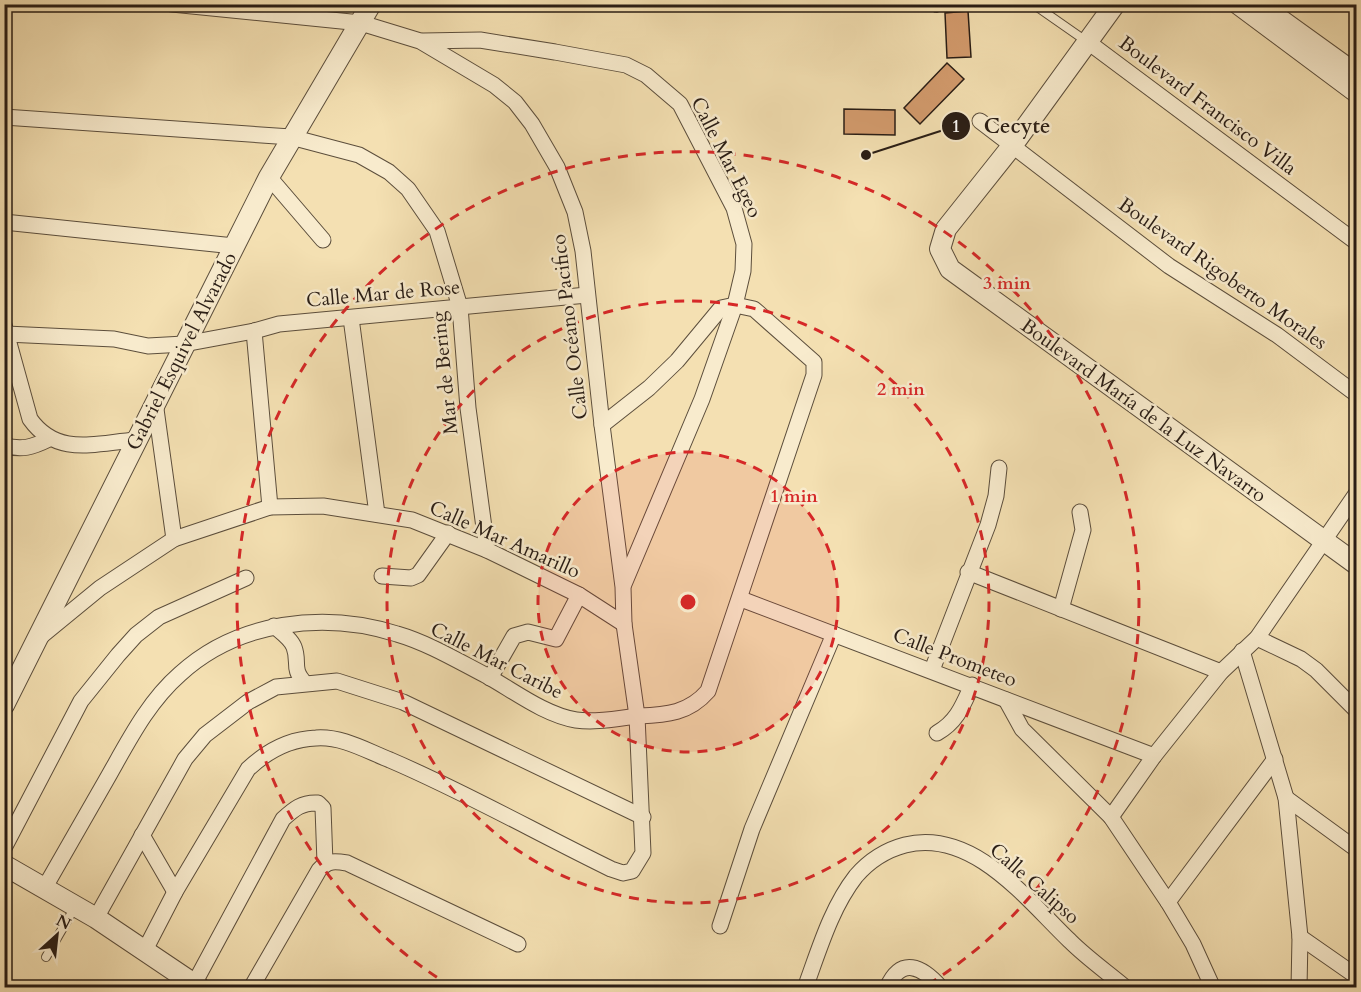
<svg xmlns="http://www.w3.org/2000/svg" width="1361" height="992" viewBox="0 0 1361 992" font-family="Cardo,serif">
  <rect width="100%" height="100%" fill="#f4e0b2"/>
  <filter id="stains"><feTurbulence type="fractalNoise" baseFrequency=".00333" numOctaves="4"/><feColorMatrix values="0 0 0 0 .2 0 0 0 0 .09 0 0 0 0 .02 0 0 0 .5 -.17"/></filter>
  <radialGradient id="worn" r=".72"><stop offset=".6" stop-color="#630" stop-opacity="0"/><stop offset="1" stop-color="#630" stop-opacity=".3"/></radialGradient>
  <g fill="#d39b6d" stroke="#291d15" stroke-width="1.5">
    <path d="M968,11L971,57L947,58L945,13Z"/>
    <path d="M947,63L964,79L920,124L904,108Z"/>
    <path d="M844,109L895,110V135L844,134Z"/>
  </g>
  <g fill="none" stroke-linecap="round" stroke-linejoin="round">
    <g stroke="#5c4e3c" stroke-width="10">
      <g id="service">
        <path d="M1033,4L1086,41"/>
        <path d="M936,8L944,4"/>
        <path d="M46,957L75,907"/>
      </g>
    </g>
    <g stroke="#5c4e3c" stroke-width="17">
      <g id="minor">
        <path d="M1263,4L1356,71"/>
        <path d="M423,41L480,40L555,52L626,65L646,75L680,104L734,208L744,244L743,271L735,305L702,399L624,584"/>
        <path d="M1088,42L1356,242"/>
        <path d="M4,117L291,137L359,155L389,172L408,189L437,231L460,307L468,408L487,550"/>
        <path d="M980,121L1169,266L1277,335L1356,394"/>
        <path d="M269,177L323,240"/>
        <path d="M4,222L234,246"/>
        <path d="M351,318L377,514"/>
        <path d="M4,325L30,419C57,457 95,443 136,440"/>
        <path d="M254,331L270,507"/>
        <path d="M6,334L114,339L148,346L184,344L254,331L279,324L587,295"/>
        <path d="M155,402L174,539"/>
        <path d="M4,445C21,451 33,447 49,439"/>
        <path d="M968,572L1221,672"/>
        <path d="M382,576L411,578L418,575L448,533"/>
        <path d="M741,599L1154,756"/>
        <path d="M1061,609L1083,530L1080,512"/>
        <path d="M274,626C281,632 291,639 294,647C300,663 291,668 305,683"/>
        <path d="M39,638L100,588L174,539L270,507L323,506L412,520L487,550L579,595L624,624"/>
        <path d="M1257,638L1301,659L1316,670L1356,710"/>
        <path d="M1242,651L1286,798L1300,937L1299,988"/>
        <path d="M932,670L988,525L996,496L999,468"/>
        <path d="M490,678L514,636L528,632L556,639L579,595"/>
        <path d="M1006,700L1022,729L1111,817L1168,902L1193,944L1213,988"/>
        <path d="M937,733C957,722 963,705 972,685"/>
        <path d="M1286,798L1356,849"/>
        <path d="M1111,817L1154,756L1221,672L1257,638L1356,494"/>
        <path d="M142,835L175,892"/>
        <path d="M4,848L81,701L118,655L136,635L159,617L246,578"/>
        <path d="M45,887C66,851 87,814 108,777C129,740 148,702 180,674C238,621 324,611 397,634C428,643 458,661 487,676C514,691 545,715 576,720C597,723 618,718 639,716C667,715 689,713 708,691L814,375V362L754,309L735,305L721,308L677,361L649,388L602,425"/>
        <path d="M1168,902L1275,759"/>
        <path d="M96,918L185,759L205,735L248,702L276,687L337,681L403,702L643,817"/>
        <path d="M720,926L752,829L834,634"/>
        <path d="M1300,937L1356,976"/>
        <path d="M145,950L175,892L248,769C267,751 289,739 316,738C342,736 367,751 390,760C465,792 537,833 611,869L623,873L632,871L643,853L637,716L624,624L623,587L602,425L583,251L575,212L557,167L532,124L515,102L494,85L420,41L361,23L172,4"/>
        <path d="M194,984L283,819C294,809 302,802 318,803L323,808L325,863"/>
        <path d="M251,988L319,870C328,860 335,861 347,863L518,944"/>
        <path d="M805,988C819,950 831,908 856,876C869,861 886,850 905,845C973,828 1027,900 1070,941C1087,958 1107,972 1126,988"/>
        <path d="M887,988C901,956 922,966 941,988"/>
      </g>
    </g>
    <g stroke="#5c4e3c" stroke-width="22">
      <g id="tertiary">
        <path d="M1115,4L1012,146L946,229L940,249L950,269L1356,564"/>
        <path d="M1238,4L1356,92"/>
        <path d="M4,705L269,177L371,4"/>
        <path d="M4,865L96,918L200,988"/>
      </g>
    </g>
    <use href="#service" stroke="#f8ebcd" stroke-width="8"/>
    <use href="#minor" stroke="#f8ebcd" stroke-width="15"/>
    <use href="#tertiary" stroke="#f8ebcd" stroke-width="20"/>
  </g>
  <circle cx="688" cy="602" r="150" fill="#d62828" fill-opacity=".12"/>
  <g fill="none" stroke="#d62828" stroke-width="3" stroke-dasharray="10 8">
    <circle cx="688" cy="602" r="150"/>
    <circle cx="688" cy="602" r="301"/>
    <path d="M452 987A451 451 0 1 1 924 987"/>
  </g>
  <g text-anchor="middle" stroke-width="5" stroke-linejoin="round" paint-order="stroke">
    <g font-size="20" fill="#291d15" stroke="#f8ebcd">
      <text transform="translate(1208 105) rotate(37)" y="7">Boulevard Francisco Villa</text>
      <text transform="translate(727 157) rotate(63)" y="7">Calle Mar Egeo</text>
      <text transform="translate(1223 273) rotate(35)" y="7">Boulevard Rigoberto Morales</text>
      <text transform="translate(383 293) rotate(-5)" y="7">Calle Mar de Rose</text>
      <text transform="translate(569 327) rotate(-97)" y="7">Calle Océano Pacifico</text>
      <text transform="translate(181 351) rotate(-63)" y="7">Gabriel Esquivel Alvarado</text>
      <text transform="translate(444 373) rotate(-96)" y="7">Mar de Bering</text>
      <text transform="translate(1144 410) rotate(36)" y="7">Boulevard María de la Luz Navarro</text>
      <text transform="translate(505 539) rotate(24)" y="7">Calle Mar Amarillo</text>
      <text transform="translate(955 657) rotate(21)" y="7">Calle Prometeo</text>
      <text transform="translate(497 660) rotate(27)" y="7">Calle Mar Caribe</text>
      <text transform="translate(1035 883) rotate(41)" y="7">Calle Calipso</text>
    </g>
  </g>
  <circle cx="688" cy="602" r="9" fill="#d62828" stroke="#f8ebcd" stroke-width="3"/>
  <g font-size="18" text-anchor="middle" font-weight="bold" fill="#d62828" stroke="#f8ebcd" stroke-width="5" stroke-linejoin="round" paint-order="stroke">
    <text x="1007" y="289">3 min</text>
    <text x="901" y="395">2 min</text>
    <text x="794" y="502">1 min</text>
  </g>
  <path fill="none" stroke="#291d15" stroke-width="2" d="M866 155L956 126"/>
  <g fill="#291d15" stroke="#f8ebcd" stroke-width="2">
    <circle cx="866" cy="155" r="6"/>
    <circle cx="956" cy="126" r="15"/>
  </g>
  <g font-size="18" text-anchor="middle" font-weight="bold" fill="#fff">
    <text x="956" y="132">1</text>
  </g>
  <g font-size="21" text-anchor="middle" font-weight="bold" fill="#291d15" stroke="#f8ebcd" stroke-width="5" stroke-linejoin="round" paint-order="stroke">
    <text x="1017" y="133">Cecyte</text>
  </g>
  <rect width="1361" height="992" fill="none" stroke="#f4e0b2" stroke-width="24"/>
  <rect x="6" y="6" width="1349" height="980" fill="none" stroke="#291d15" stroke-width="3"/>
  <rect x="12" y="12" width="1337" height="968" fill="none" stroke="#291d15" stroke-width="1.5"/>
  <g transform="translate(57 935) rotate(27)" stroke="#f8ebcd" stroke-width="4.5" paint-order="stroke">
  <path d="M0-4.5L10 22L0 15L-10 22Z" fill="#291d15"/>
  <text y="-9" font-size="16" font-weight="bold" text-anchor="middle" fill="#291d15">N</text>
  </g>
  <rect width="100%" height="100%" filter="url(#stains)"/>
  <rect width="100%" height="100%" fill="url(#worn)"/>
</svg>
